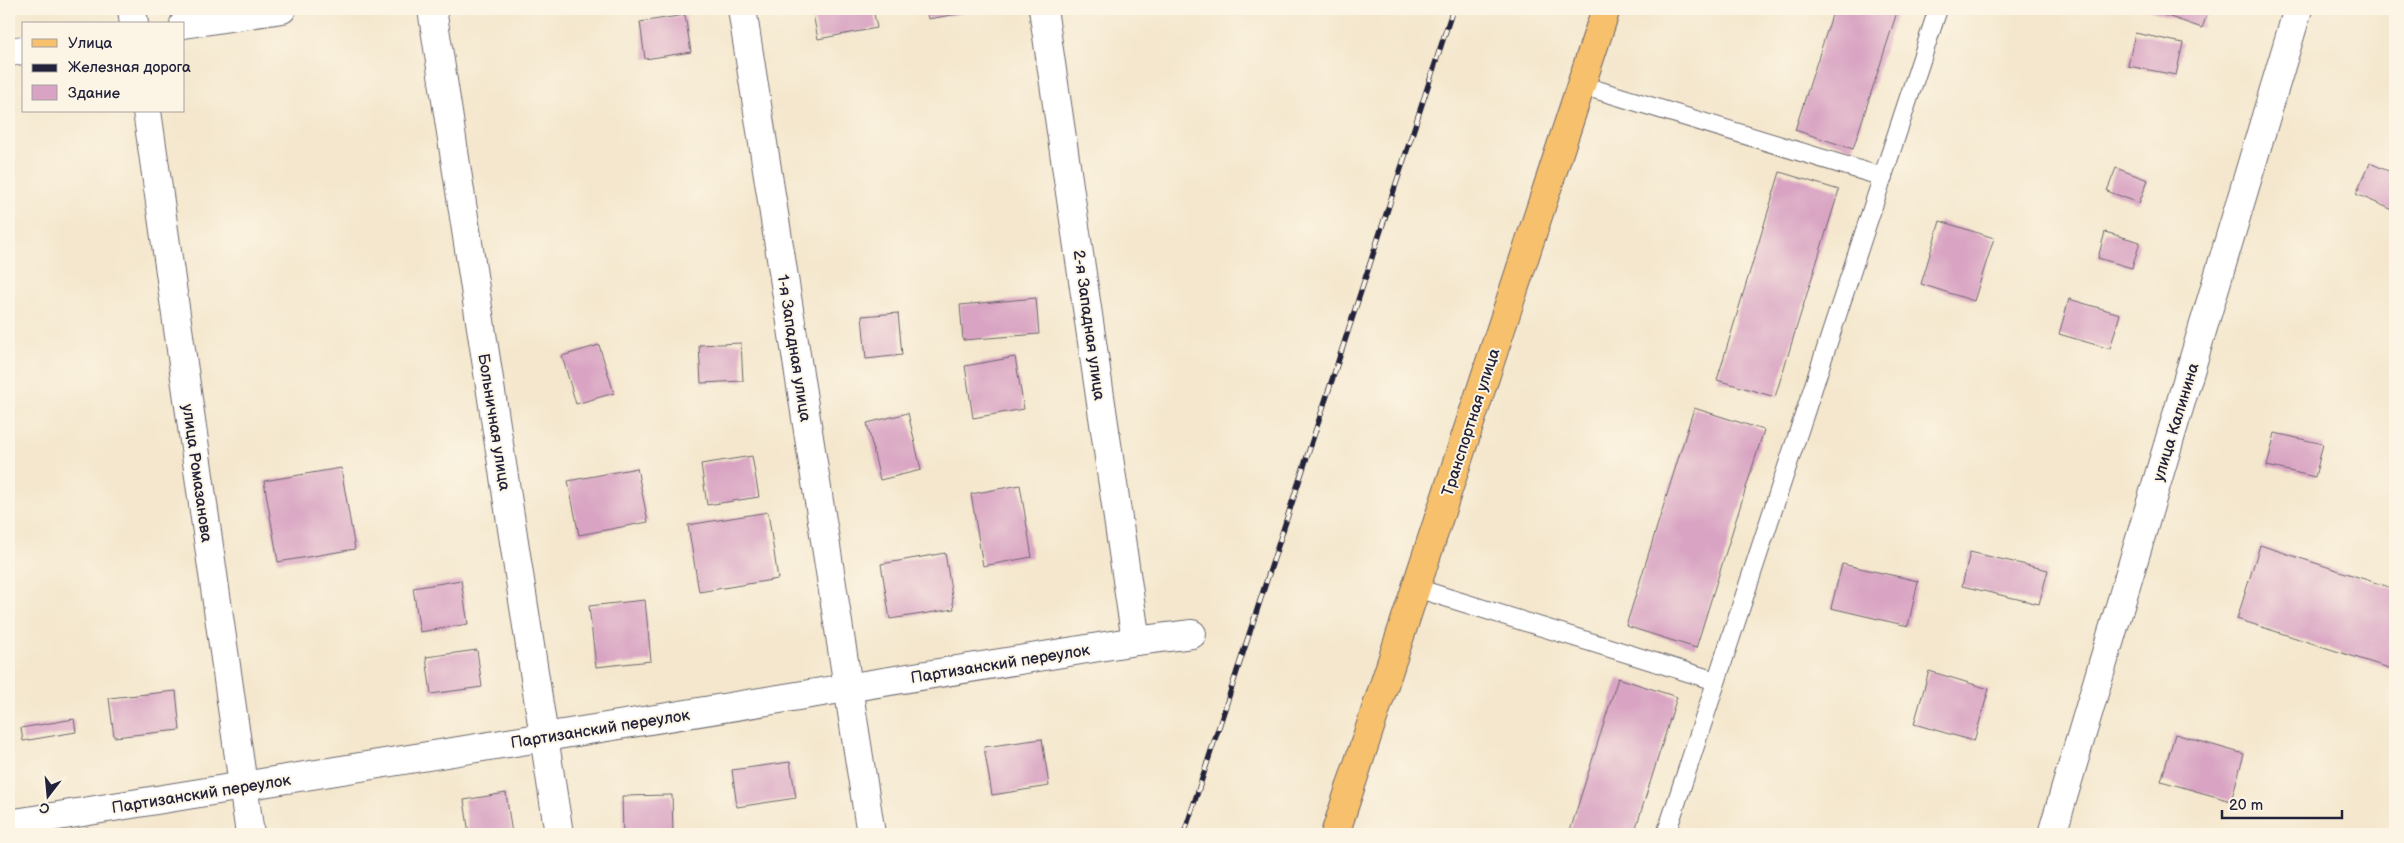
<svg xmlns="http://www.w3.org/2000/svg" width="2404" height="843" viewBox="0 0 2404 843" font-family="'Balsamiq Sans',sans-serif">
  <rect width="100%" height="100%" fill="#fcf5e5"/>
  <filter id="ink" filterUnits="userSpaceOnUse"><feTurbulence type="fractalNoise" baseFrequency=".02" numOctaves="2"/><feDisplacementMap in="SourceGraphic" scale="10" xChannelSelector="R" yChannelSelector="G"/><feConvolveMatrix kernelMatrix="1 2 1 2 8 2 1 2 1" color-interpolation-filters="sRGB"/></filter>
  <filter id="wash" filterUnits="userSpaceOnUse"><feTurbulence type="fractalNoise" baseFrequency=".0096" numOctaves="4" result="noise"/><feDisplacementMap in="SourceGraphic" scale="20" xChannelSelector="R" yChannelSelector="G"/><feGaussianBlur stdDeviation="1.12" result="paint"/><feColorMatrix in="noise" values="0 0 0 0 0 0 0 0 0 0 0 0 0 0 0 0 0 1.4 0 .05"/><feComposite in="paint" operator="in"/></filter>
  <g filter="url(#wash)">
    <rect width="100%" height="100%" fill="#f4e7cd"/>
    <g id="blocks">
      <g fill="#d9a4c3">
        <path d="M812,9H873L877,28L818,39Z"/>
        <path d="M926,9H982V10L928,19Z"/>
        <path d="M1834,9H1898L1853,149L1795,130Z"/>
        <path d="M2147,9H2209L2202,28Z"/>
        <path d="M685,15L691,52L645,59L640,22Z"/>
        <path d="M2135,33L2183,43L2176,75L2128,66Z"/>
        <path d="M2370,163L2395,174V203L2393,210L2356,194Z"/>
        <path d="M2116,168L2148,180L2139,203L2107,191Z"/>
        <path d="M1780,172L1839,190L1775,397L1717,380Z"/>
        <path d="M1940,221L1994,238L1974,301L1921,284Z"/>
        <path d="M2105,232L2140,242L2132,268L2098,258Z"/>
        <path d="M1036,298L1039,334L963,340L960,305Z"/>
        <path d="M2069,299L2120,314L2110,349L2059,334Z"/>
        <path d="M898,313L902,355L866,359L862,316Z"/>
        <path d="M741,343L743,381L701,383L699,345Z"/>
        <path d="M599,345L614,393L576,404L562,356Z"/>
        <path d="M1015,357L1024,409L973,418L965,366Z"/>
        <path d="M1694,408L1764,430L1696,648L1626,626Z"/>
        <path d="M908,413L921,470L880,480L867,423Z"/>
        <path d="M2275,433L2323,444L2315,477L2267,466Z"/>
        <path d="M752,456L759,497L707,505L701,464Z"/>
        <path d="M341,468L355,549L278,562L264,481Z"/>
        <path d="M637,468L648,522L579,535L568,481Z"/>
        <path d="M1020,485L1032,557L983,566L971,494Z"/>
        <path d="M768,512L778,579L699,592L688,525Z"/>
        <path d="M2260,545L2395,589V670L2237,619Z"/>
        <path d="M1970,552L2048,570L2039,604L1962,586Z"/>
        <path d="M945,553L954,609L890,619L881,564Z"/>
        <path d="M1842,564L1918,581L1908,626L1831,608Z"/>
        <path d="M461,580L468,624L420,632L413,588Z"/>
        <path d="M645,600L651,661L596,667L589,606Z"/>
        <path d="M477,650L482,687L431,694L426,657Z"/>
        <path d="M1929,671L1989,689L1974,741L1914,724Z"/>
        <path d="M1618,678L1677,697L1634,834H1569Z"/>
        <path d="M176,691L180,730L114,737L109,698Z"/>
        <path d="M74,719L76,732L23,741L21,728Z"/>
        <path d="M2175,734L2244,754L2231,801L2161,781Z"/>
        <path d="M1042,739L1049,786L992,795L984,747Z"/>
        <path d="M790,762L796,798L737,807L732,770Z"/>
        <path d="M506,793L512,834H469L464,800Z"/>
        <path d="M672,795L673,834H623L622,796Z"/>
      </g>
    </g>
  </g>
  <g filter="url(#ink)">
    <use href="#blocks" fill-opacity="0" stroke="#6c676e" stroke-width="1"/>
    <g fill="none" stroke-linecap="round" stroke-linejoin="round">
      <g stroke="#6c676e" stroke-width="20">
        <g id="lane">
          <path d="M1581,85L1883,177"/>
          <path d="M1416,588L1716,681"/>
          <path d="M1666,834L1938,9"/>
        </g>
      </g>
      <g stroke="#6c676e" stroke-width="30">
        <g id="street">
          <path d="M132,9L134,24"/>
          <path d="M432,9L559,834"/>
          <path d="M742,9L871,834"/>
          <path d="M1043,9L1136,641"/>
          <path d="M184,24L282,9"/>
          <path d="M9,52L24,50"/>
          <path d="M147,111L250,834"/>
          <path d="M9,824L1136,641L1192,634"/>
          <path d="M2052,834L2298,9"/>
        </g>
      </g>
      <g stroke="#6c676e" stroke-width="30">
        <path id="primary" d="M1335,834L1606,9"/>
      </g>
      <use href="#lane" stroke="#fff" stroke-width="18"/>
      <use href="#street" stroke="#fff" stroke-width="28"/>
      <use href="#primary" stroke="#f7c06c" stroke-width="28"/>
      <g stroke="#22223b" stroke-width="5.5">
        <path id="rail" d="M1184,834L1453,9"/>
      </g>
      <use href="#rail" stroke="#fcf5e5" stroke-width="4" stroke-dasharray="11" stroke-linecap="butt"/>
    </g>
  </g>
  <g text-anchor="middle" stroke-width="4" stroke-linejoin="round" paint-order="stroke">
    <g font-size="16" fill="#22223b" stroke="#fcf5e5">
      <text transform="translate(1090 325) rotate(82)" y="6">2-я Западная улица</text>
      <text transform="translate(795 348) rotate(81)" y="6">1-я Западная улица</text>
      <text transform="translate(495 422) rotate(81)" y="6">Больничная улица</text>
      <text transform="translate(1470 422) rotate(-72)" y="6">Транспортная улица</text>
      <text transform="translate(2175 422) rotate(-73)" y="6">улица Калинина</text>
      <text transform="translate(198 473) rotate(82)" y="6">улица Ромазанова</text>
      <text transform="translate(1000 663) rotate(-9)" y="6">Партизанский переулок</text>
      <text transform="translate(600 728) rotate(-9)" y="6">Партизанский переулок</text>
      <text transform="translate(201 793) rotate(-9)" y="6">Партизанский переулок</text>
    </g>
  </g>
  <rect width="2404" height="843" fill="none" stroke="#fcf5e5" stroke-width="30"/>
  <rect x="22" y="22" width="162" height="90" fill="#fcf5e5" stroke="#a5a1a1"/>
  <rect x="32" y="39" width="25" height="8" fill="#f7c06c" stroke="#a5a1a1"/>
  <text x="68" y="48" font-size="15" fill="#22223b">Улица</text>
  <rect x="32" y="64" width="25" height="8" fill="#22223b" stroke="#a5a1a1"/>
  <text x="68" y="72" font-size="15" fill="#22223b">Железная дорога</text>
  <rect x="32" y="85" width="25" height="15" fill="#d9a4c3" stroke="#a5a1a1"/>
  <text x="68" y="98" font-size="15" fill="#22223b">Здание</text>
  <g transform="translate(48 796) rotate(196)" stroke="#fcf5e5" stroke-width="4" paint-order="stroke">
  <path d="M0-4L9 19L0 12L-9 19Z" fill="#22223b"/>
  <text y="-8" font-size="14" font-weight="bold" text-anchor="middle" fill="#22223b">С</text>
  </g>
  <path d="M2222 810v8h120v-8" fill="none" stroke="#22223b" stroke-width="2.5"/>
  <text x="2229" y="810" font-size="15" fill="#22223b" stroke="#fcf5e5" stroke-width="4" paint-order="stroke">20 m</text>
</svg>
